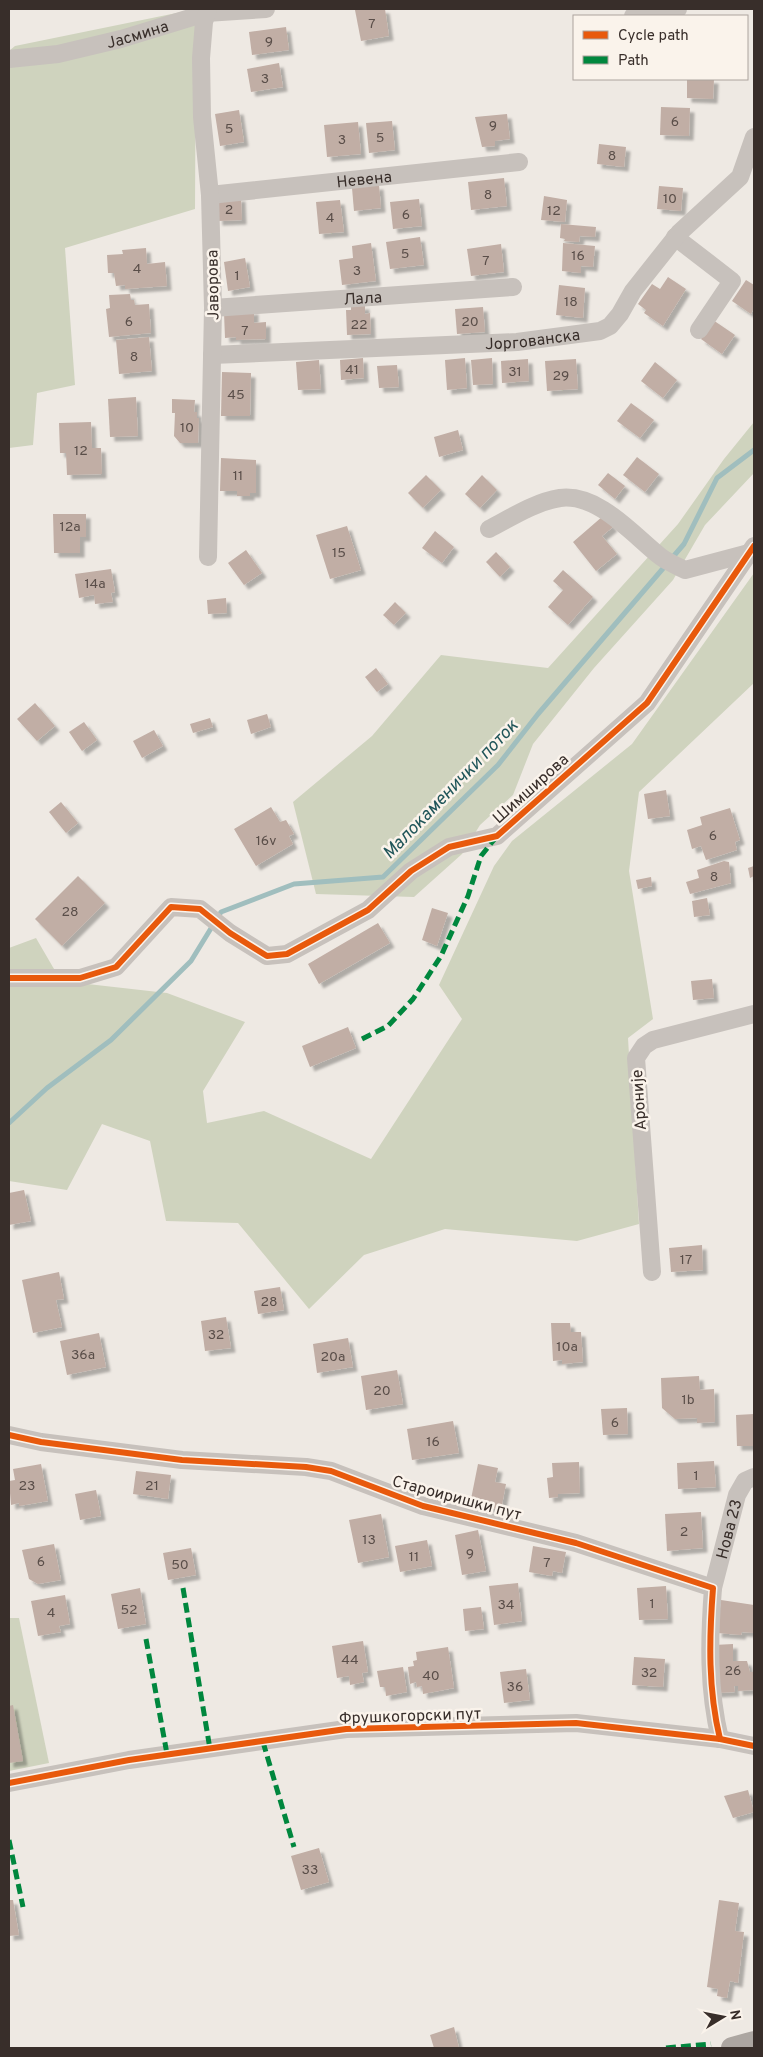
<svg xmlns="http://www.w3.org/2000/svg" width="763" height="2057" viewBox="0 0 763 2057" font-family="Overpass,sans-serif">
  <defs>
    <filter id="shadow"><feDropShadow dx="4.5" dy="4.5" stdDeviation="1" flood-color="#0004"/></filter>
  </defs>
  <rect width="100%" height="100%" fill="#eee9e3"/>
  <g fill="#cfd3be">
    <path d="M196,9L195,209L65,248L75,385L37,393L33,445L9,448V51L15,46Z"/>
    <path d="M754,422V473L705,525L673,580L594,668L533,744L513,795L480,825L462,854L414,897L316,894L293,802L372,736L441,655L548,668L678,524L724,459Z"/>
    <path d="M754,573V683L639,792L629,871L653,1019L628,1038L639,1224L577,1241L445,1229L364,1255L309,1309L238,1223L166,1221L150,1141L102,1124L67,1190L9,1181V948L36,938L61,981L167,993L245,1022L203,1091L207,1123L264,1111L371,1159L462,1019L439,985L494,866L512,841L632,744Z"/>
    <path d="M9,1618H19L49,1763L9,1771Z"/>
  </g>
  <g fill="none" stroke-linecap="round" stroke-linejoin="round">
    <path stroke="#a0bebe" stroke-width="5" d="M9,1123L47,1088L111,1040L191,961L221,912L294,884L383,877L498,765L538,714L684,544L717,478L754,450"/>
  </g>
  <g fill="#c1aea5" filter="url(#shadow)">
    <path d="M365,9H385L389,36L361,41L355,10Z"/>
    <path d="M286,27L289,50L252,55L249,32Z"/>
    <path d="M279,63L283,87L251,92L247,69Z"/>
    <path d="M687,79H714L713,99L687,98Z"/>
    <path d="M661,107L690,108L689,136L660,135Z"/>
    <path d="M239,110L244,142L220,146L215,114Z"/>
    <path d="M507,114L510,139L495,141V146L482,147L475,117Z"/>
    <path d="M392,121L395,150L369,153L366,123Z"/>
    <path d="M358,122L361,154L327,157L324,125Z"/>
    <path d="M599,144L626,147L624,167L597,164Z"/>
    <path d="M504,178L507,206L471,210L468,182Z"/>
    <path d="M379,185L381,208L354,211L352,188Z"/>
    <path d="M659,186L683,188L681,211L657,209Z"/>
    <path d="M544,196L567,200L565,222L541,220Z"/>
    <path d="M241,197L242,220L218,221L217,199Z"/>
    <path d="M419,199L422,226L393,229L390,202Z"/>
    <path d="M340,200L344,232L319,234L316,202Z"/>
    <path d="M561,224L596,227L595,237L580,236L579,242L564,241L565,239L560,238Z"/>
    <path d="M420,237L424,265L390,269L386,242Z"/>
    <path d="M371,243L376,281L342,285L339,260L353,258L352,246Z"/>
    <path d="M563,243L595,246L593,267L581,266V273L562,271Z"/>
    <path d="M501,244L504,272L471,276L467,249Z"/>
    <path d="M146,248L147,264L165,262L167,286L125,289V285L116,286L114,273H108L107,255L123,254L122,250Z"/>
    <path d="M245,258L250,287L228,291L224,262Z"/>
    <path d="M668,277L686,289L663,326L644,313L646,310L638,304L652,284L660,289Z"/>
    <path d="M746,280L754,285V308L751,314L732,301Z"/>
    <path d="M559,285L585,288L583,318L556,315Z"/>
    <path d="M130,294L131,300H134L135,305L149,304L151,333L109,337L106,309L110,308L109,295Z"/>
    <path d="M365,305V314L370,313L371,334L347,335L346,310H351V306Z"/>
    <path d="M483,307L485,332L457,334L455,309Z"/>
    <path d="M254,310V323L266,322V339L236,340V337L225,338L224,313Z"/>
    <path d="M713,320L735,335L722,354L701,339Z"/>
    <path d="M149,337L152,371L119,374L116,340Z"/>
    <path d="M363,358L364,378L341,380L340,360Z"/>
    <path d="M465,358L467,388L447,390L445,360Z"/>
    <path d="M492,358L493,384L473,385L471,360Z"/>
    <path d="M528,359L529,381L502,383L501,361Z"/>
    <path d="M576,359L578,389L547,391L545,361Z"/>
    <path d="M319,360L321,389L298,390L296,362Z"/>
    <path d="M655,362L677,380L663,398L641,381Z"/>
    <path d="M397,365L399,387L379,388L377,366Z"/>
    <path d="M222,372L251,373L250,416H221Z"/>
    <path d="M136,397L138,436L110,437L108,399Z"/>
    <path d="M172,399L195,400L194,412H197V418H199L198,443H180L174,436L175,413H172Z"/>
    <path d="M631,403L654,420L640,438L617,421Z"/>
    <path d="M91,422L92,448H101L102,474L67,475L66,453H60L59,423Z"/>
    <path d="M458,430L463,450L439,457L434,437Z"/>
    <path d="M637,457L659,474L645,492L623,475Z"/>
    <path d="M221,458L256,460V493H250V496H237V491H220Z"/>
    <path d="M608,473L625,486L615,499L598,485Z"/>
    <path d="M426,475L441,490L423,508L408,493Z"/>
    <path d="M482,475L497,490L480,508L465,494Z"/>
    <path d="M53,514H86V537H80V553H54Z"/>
    <path d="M603,516L613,527L602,536L617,554L596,571L573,542Z"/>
    <path d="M347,526L361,570L330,579L316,535Z"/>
    <path d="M435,531L454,547L442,563L422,548Z"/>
    <path d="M246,550L262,573L244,585L228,563Z"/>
    <path d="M496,552L510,567L500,577L486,562Z"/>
    <path d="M111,569L115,592L111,593L113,602L95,604L94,595L79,598L75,574Z"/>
    <path d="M563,570L593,597L568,625L548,607L563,590L553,581Z"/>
    <path d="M226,598L227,613L208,614L207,600Z"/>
    <path d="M395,602L406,613L394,625L383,615Z"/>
    <path d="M376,668L388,684L377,692L365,677Z"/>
    <path d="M35,703L55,726L37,741L17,719Z"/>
    <path d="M267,714L271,727L251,734L247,720Z"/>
    <path d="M210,718L213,727L193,733L190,724Z"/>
    <path d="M84,722L97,740L82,751L69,732Z"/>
    <path d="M154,730L163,746L142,758L133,741Z"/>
    <path d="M666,790L670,816L648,819L644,794Z"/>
    <path d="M61,802L78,823L66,833L49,812Z"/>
    <path d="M271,807L280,822L286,820L294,834L289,836L293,844L256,866L234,829Z"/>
    <path d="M730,808L740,840L735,842L737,850L706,860L701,846L692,849L687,830L702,825L700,817Z"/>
    <path d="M724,861L729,862L731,883L690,894L686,882L699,878L697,870Z"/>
    <path d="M754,866V876L750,878L748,868Z"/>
    <path d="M78,876L105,903L62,946L35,919Z"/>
    <path d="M651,877L652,886L638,889L636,880Z"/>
    <path d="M707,898L710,915L694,917L692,901Z"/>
    <path d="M432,908L448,913L437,946L422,940Z"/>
    <path d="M378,923L390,943L319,984L308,964Z"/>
    <path d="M712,979L714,998L693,1000L691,981Z"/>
    <path d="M348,1027L356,1048L310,1067L302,1046Z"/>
    <path d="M24,1190L31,1221L9,1225V1193Z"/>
    <path d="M702,1245L703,1270L671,1272L669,1248Z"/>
    <path d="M59,1272L64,1299L56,1300L62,1327L33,1333L22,1280Z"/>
    <path d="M280,1287L284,1310L258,1314L254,1291Z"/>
    <path d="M226,1317L231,1348L205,1351L201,1321Z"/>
    <path d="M551,1323H570L571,1332H581L583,1362L562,1364V1360L553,1361Z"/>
    <path d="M99,1333L106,1367L67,1375L60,1341Z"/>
    <path d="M348,1338L353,1367L317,1373L313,1344Z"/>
    <path d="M397,1370L403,1404L366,1410L361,1376Z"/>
    <path d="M699,1376L700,1390L714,1389L715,1422L697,1423V1418L675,1419L662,1408L661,1378Z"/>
    <path d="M627,1408L628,1434L603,1435L601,1409Z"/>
    <path d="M754,1414V1446H737L736,1415Z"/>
    <path d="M453,1421L459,1453L412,1460L407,1429Z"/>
    <path d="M714,1461L716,1487L678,1489L677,1463Z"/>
    <path d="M579,1462L580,1493L558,1494V1497L549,1498L547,1478L553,1477L552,1463Z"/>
    <path d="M41,1464L48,1501L19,1506V1503L11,1505L9,1481L15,1480L13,1469Z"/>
    <path d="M478,1464L498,1468L495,1482L506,1484L501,1510L470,1504Z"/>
    <path d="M136,1471L171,1475L168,1499L133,1494Z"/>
    <path d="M96,1490L101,1516L80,1520L75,1494Z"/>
    <path d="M701,1512L703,1548L667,1551L665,1514Z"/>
    <path d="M381,1514L389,1557L358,1563L349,1520Z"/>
    <path d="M478,1530L486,1571L462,1575L455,1535Z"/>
    <path d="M427,1540L432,1566L400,1572L395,1546Z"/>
    <path d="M54,1544L61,1580L38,1584L29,1579L22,1550Z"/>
    <path d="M533,1546L566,1552L562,1573L553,1571L552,1576L529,1572Z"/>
    <path d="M191,1548L196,1575L168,1580L163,1553Z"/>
    <path d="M518,1583L522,1621L494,1625L489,1586Z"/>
    <path d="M666,1586L668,1619L639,1620L637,1588Z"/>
    <path d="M140,1588L146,1624L118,1629L111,1594Z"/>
    <path d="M65,1595L70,1624L59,1626L61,1632L38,1636L31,1601Z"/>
    <path d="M721,1600L754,1605V1633L742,1632L741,1635L717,1633Z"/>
    <path d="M481,1607L484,1629L465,1631L463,1609Z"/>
    <path d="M363,1641L368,1672L362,1673L364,1682L350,1685L349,1676L337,1678L332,1646Z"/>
    <path d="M733,1644V1661H747L750,1672H754V1690L738,1691V1686H734L735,1692L716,1693L714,1645Z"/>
    <path d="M448,1647L454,1688L423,1694L422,1686L417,1687L416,1682L410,1684L408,1667L414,1666L413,1661L417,1660L416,1652Z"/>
    <path d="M634,1657L665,1659L663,1687L632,1685Z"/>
    <path d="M403,1667L407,1692L386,1696L385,1687H380L377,1671Z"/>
    <path d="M526,1669L530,1700L504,1703L500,1672Z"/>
    <path d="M13,1705L23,1761L9,1763V1706Z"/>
    <path d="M748,1790L754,1812L733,1818L724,1796Z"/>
    <path d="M319,1848L329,1882L301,1890L291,1856Z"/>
    <path d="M9,1900H13L19,1935L9,1936Z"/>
    <path d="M719,1900L739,1903L735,1931L744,1932L738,1983L730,1981L727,1998L717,1996L718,1989L707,1987Z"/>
    <path d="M454,2027L459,2048H434L430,2035Z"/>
  </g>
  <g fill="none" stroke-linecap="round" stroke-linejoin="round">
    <g stroke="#c7c1bc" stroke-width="18">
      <path d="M633,16L678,9"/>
      <path id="s1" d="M9,59L58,54L121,39L206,13L266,9"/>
      <path id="s2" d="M210,195L519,162"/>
      <path d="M675,237L732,281L699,330"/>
      <path id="s3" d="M213,308L513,287"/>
      <path id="s4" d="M212,355L517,342L600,331L610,326L620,314L633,291L679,233L740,177L754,137"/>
      <path d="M489,529C512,517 535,502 560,498C599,493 634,536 661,557C668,562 677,566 685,570L749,553"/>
      <path d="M208,557L213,308L210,195L202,117L201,58L204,22L208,9"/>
      <path d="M9,978H80L116,967L171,907L200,909L230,933L267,956L287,954L368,910L411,871L449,847L497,836L647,703L754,546"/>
      <path d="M652,1272L636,1058L644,1046L653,1040L754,1014"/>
      <path d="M9,1435L41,1442L182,1460L306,1467L331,1471L423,1506L576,1543L713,1588C709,1640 708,1689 720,1739"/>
      <path id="s5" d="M713,1588L737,1495L745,1481L754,1477"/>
      <path d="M9,1783L129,1760L346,1729L576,1723L720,1739L754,1746"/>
    </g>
    <path stroke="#aca6a1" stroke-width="22" d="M732,2048L754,2042"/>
    <g stroke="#00873e" stroke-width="5" stroke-dasharray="10 5" stroke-linecap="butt">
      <path d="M362,1039L388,1026L413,999L441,956L468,896L481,856L497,836"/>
      <path d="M183,1588L210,1749"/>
      <path d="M146,1639L167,1754"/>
      <path d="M263,1742L294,1847"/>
      <path d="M9,1840L23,1907"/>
      <path d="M666,2048L711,2044"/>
    </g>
    <g stroke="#faf3eb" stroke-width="9">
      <g id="cycleway">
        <path d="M9,978H80L116,967L171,907L200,909L230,933L267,956L287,954L368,910L411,871L449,847L497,836L647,703L754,546"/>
        <path d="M9,1435L41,1442L182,1460L306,1467L331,1471L423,1506L576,1543L713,1588C709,1640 708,1689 720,1739"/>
        <path d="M9,1783L129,1760L346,1729L576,1723L720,1739L754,1746"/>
      </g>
    </g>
    <use href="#cycleway" stroke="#e8590c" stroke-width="6"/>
  </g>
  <g text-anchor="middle" stroke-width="5" stroke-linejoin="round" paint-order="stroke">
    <g font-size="14" fill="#5a4e49">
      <text x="372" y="28">7</text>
      <text x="269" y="46">9</text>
      <text x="265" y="83">3</text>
      <text x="675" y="126">6</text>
      <text x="493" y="130">9</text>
      <text x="229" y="133">5</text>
      <text x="380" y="142">5</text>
      <text x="342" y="144">3</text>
      <text x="612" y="160">8</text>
      <text x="488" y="199">8</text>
      <text x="670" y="203">10</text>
      <text x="229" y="214">2</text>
      <text x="554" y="215">12</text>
      <text x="406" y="219">6</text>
      <text x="330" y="222">4</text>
      <text x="405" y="258">5</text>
      <text x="578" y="260">16</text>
      <text x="486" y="265">7</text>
      <text x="137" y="273">4</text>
      <text x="357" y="275">3</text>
      <text x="237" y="280">1</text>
      <text x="571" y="306">18</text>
      <text x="129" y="326">6</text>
      <text x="470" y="326">20</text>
      <text x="359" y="329">22</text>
      <text x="245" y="335">7</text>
      <text x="134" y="361">8</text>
      <text x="352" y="374">41</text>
      <text x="515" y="376">31</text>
      <text x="561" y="380">29</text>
      <text x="236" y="399">45</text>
      <text x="187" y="432">10</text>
      <text x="81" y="455">12</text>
      <text x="238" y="480">11</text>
      <text x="70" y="531">12a</text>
      <text x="339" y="557">15</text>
      <text x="95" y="588">14a</text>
      <text x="713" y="840">6</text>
      <text x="266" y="845">16v</text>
      <text x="714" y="881">8</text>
      <text x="70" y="916">28</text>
      <text x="686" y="1264">17</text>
      <text x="269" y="1306">28</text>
      <text x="216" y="1339">32</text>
      <text x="567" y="1351">10a</text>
      <text x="83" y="1359">36a</text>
      <text x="333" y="1361">20a</text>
      <text x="382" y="1395">20</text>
      <text x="688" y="1404">1b</text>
      <text x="615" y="1427">6</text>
      <text x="433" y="1446">16</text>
      <text x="696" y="1480">1</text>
      <text x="27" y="1490">23</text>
      <text x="152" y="1490">21</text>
      <text x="684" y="1536">2</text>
      <text x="369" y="1544">13</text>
      <text x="470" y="1558">9</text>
      <text x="414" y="1561">11</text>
      <text x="41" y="1566">6</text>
      <text x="547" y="1567">7</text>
      <text x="180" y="1569">50</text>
      <text x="652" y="1608">1</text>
      <text x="506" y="1609">34</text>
      <text x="129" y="1614">52</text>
      <text x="51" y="1617">4</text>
      <text x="350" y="1664">44</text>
      <text x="733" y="1675">26</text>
      <text x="649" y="1677">32</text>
      <text x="431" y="1680">40</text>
      <text x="515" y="1691">36</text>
      <text x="310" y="1874">33</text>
    </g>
    <g font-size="16" fill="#382e2a" stroke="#faf3eb">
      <text dy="6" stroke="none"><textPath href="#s1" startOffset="131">Јасмина</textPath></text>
      <text dy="6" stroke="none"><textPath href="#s2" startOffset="155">Невена</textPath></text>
      <text transform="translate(212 285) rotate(-91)" y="6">Јаворова</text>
      <text dy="6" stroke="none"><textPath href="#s3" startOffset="150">Лала</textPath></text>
      <text dy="6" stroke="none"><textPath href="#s4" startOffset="321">Јоргованска</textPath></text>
      <text transform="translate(530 788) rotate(-42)" y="6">Шимширова</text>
      <text transform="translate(638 1100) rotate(-94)" y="6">Ароније</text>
      <text transform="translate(457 1497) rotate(15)" y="6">Староиришки пут</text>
      <text dy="6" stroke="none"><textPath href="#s5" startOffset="61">Нова 23</textPath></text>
      <text transform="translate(410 1715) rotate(-2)" y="6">Фрушкогорски пут</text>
    </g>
    <g font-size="18" font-style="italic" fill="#205559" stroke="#faf3eb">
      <text transform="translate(450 789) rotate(-46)" y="6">Малокаменички поток</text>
    </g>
  </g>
  <rect width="763" height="2057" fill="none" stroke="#382e2a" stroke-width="20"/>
  <rect x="573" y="15" width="175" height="65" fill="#faf3eb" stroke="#aca49e"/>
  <rect x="583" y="31" width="25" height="8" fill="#e8590c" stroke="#aca49e"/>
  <text x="618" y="40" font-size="15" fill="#382e2a">Cycle path</text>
  <rect x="583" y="56" width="25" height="8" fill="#00873e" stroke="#aca49e"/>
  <text x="618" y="65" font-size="15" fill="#382e2a">Path</text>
  <g transform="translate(723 2017) rotate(80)" stroke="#faf3eb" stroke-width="4" paint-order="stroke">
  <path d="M0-4L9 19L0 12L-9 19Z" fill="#382e2a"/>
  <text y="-8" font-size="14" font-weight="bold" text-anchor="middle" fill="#382e2a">N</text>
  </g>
</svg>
